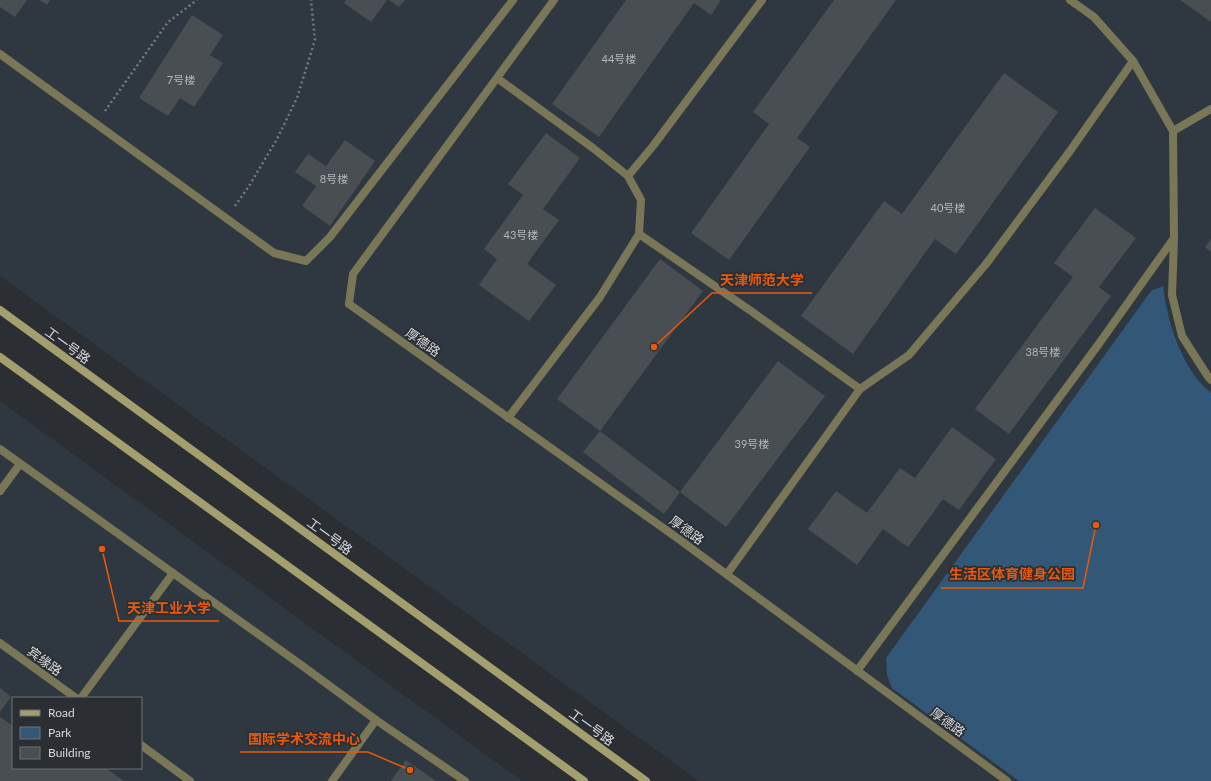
<svg xmlns="http://www.w3.org/2000/svg" width="1211" height="781" viewBox="0 0 1211 781" font-family="Lato,'Noto Sans SC',sans-serif">
  <rect width="100%" height="100%" fill="#2b2f33"/>
  <g fill="#2f3841" fill-rule="evenodd">
    <path d="M0,0H1211V781H699L0,276Z"/>
    <path d="M0,401L522,781H0ZM13,698H141V768H13Z"/>
  </g>
  <path fill="#325777" d="M1163,286C1167,318 1178,355 1198,380C1202,385 1207,389 1211,393V781H1019L892,688L887,675L886,658L1151,291Z"/>
  <g fill="#494e52">
    <path d="M0,0H27L15,17L0,7Z"/>
    <path d="M39,0H50L47,5Z"/>
    <path d="M346,0H387L371,22L344,3Z"/>
    <path d="M389,0H405L399,7Z"/>
    <path d="M626,0H721L711,15L694,3L599,137L552,104Z"/>
    <path d="M834,0H896L797,138L810,147L729,260L691,233L769,124L753,112Z"/>
    <path d="M1180,0H1211V22Z"/>
    <path d="M192,15L223,35L210,55L223,63L194,107L180,98L168,116L139,98Z"/>
    <path d="M1004,73L1058,112L956,254L935,239L853,354L801,316L884,201L902,214Z"/>
    <path d="M546,133L580,158L543,209L559,220L527,264L556,285L529,321L479,285L497,259L484,249L523,195L508,184Z"/>
    <path d="M345,140L375,161L330,226L302,206L316,186L295,172L308,154L326,166Z"/>
    <path d="M1095,208L1136,238L1099,287L1111,296L1009,434L975,409L1073,277L1054,263Z"/>
    <path d="M1211,239V252L1205,247Z"/>
    <path d="M660,259L703,291L600,431L680,492L664,514L583,452L600,431L557,399Z"/>
    <path d="M778,361L825,396L726,527L680,492Z"/>
    <path d="M952,427L996,459L959,510L943,499L908,547L883,529L857,565L808,529L836,491L867,513L900,468L915,478Z"/>
    <path d="M0,688L11,697L0,712Z"/>
    <path d="M0,717L13,726V768H106L124,781H0Z"/>
    <path d="M406,760L436,781H391Z"/>
  </g>
  <g fill="none" stroke-linecap="round" stroke-linejoin="round">
    <g stroke="#767a7d" stroke-width="2.5" stroke-dasharray="2 3" stroke-linecap="butt">
      <path d="M105,111L168,22L197,0"/>
      <path d="M235,206L249,186L277,139L297,98L315,40L311,0"/>
    </g>
    <g stroke="#797758" stroke-width="8">
      <path d="M1070,0L1094,17L1133,61L1173,131"/>
      <path d="M0,54L274,253L306,261L330,237L513,0"/>
      <path d="M497,78L593,148L628,176L641,200L639,234L600,297L508,418"/>
      <path d="M1211,109L1173,131L1174,238L1172,295L1182,336L1207,375L1211,380"/>
      <path d="M628,176L653,146L762,0"/>
      <path d="M639,234L751,311L860,389L727,574"/>
      <path d="M349,304L353,274L554,0"/>
      <path d="M860,389L909,355L986,264L1070,151L1133,61"/>
      <path d="M0,449L304,667L376,720L465,781"/>
      <path d="M0,491L20,464"/>
      <path d="M857,671L1098,345L1174,238"/>
      <path d="M332,781L376,720"/>
    </g>
    <g stroke="#797758" stroke-width="8">
      <path d="M349,304L680,540L1007,781"/>
      <path d="M0,643L76,698"/>
      <path d="M81,698L173,573"/>
      <path d="M141,745L190,781"/>
    </g>
    <g stroke="#a39f6e" stroke-width="8">
      <path d="M0,310L646,781"/>
      <path d="M0,357L584,781"/>
    </g>
  </g>
  <g text-anchor="middle" stroke-width="3.5" stroke-linejoin="round" paint-order="stroke">
    <g font-size="11" fill="#b2b6b9">
      <text x="619" y="63">44号楼</text>
      <text x="181" y="84">7号楼</text>
      <text x="334" y="183">8号楼</text>
      <text x="948" y="212">40号楼</text>
      <text x="521" y="239">43号楼</text>
      <text x="1043" y="356">38号楼</text>
      <text x="752" y="448">39号楼</text>
    </g>
    <g font-size="13" fill="#d5d8db" stroke="#2b2f33">
      <text transform="translate(423 342) rotate(35)" y="5">厚德路</text>
      <text transform="translate(68 345) rotate(36)" y="5">工一号路</text>
      <text transform="translate(687 530) rotate(36)" y="5">厚德路</text>
      <text transform="translate(330 536) rotate(36)" y="5">工一号路</text>
      <text transform="translate(45 661) rotate(36)" y="5">宾缘路</text>
      <text transform="translate(948 722) rotate(36)" y="5">厚德路</text>
      <text transform="translate(592 727) rotate(36)" y="5">工一号路</text>
    </g>
  </g>
  <path fill="none" stroke="#e8590c" stroke-width="1.5" d="M654 347L712 293H812M1096 525L1083 588H941M102 549L119 621H219M410 770L368 752H240"/>
  <g fill="#e8590c" stroke="#2b2f33" stroke-width="1.5">
    <circle cx="654" cy="347" r="4"/>
    <circle cx="1096" cy="525" r="4"/>
    <circle cx="102" cy="549" r="4"/>
    <circle cx="410" cy="770" r="4"/>
  </g>
  <g font-size="14" text-anchor="middle" font-weight="bold" fill="#e8590c" stroke="#2b2f33" stroke-width="3.5" stroke-linejoin="round" paint-order="stroke">
    <text x="762" y="285">天津师范大学</text>
    <text x="1012" y="579">生活区体育健身公园</text>
    <text x="169" y="613">天津工业大学</text>
    <text x="304" y="744">国际学术交流中心</text>
  </g>
  <rect x="12" y="697" width="130" height="72" fill="#2b2f33" stroke="#6f7376"/>
  <rect x="20" y="710" width="20" height="6" fill="#a39f6e" stroke="#6f7376"/>
  <text x="48" y="717" font-size="12" fill="#d5d8db">Road</text>
  <rect x="20" y="727" width="20" height="12" fill="#325777" stroke="#6f7376"/>
  <text x="48" y="737" font-size="12" fill="#d5d8db">Park</text>
  <rect x="20" y="747" width="20" height="12" fill="#494e52" stroke="#6f7376"/>
  <text x="48" y="757" font-size="12" fill="#d5d8db">Building</text>
</svg>
